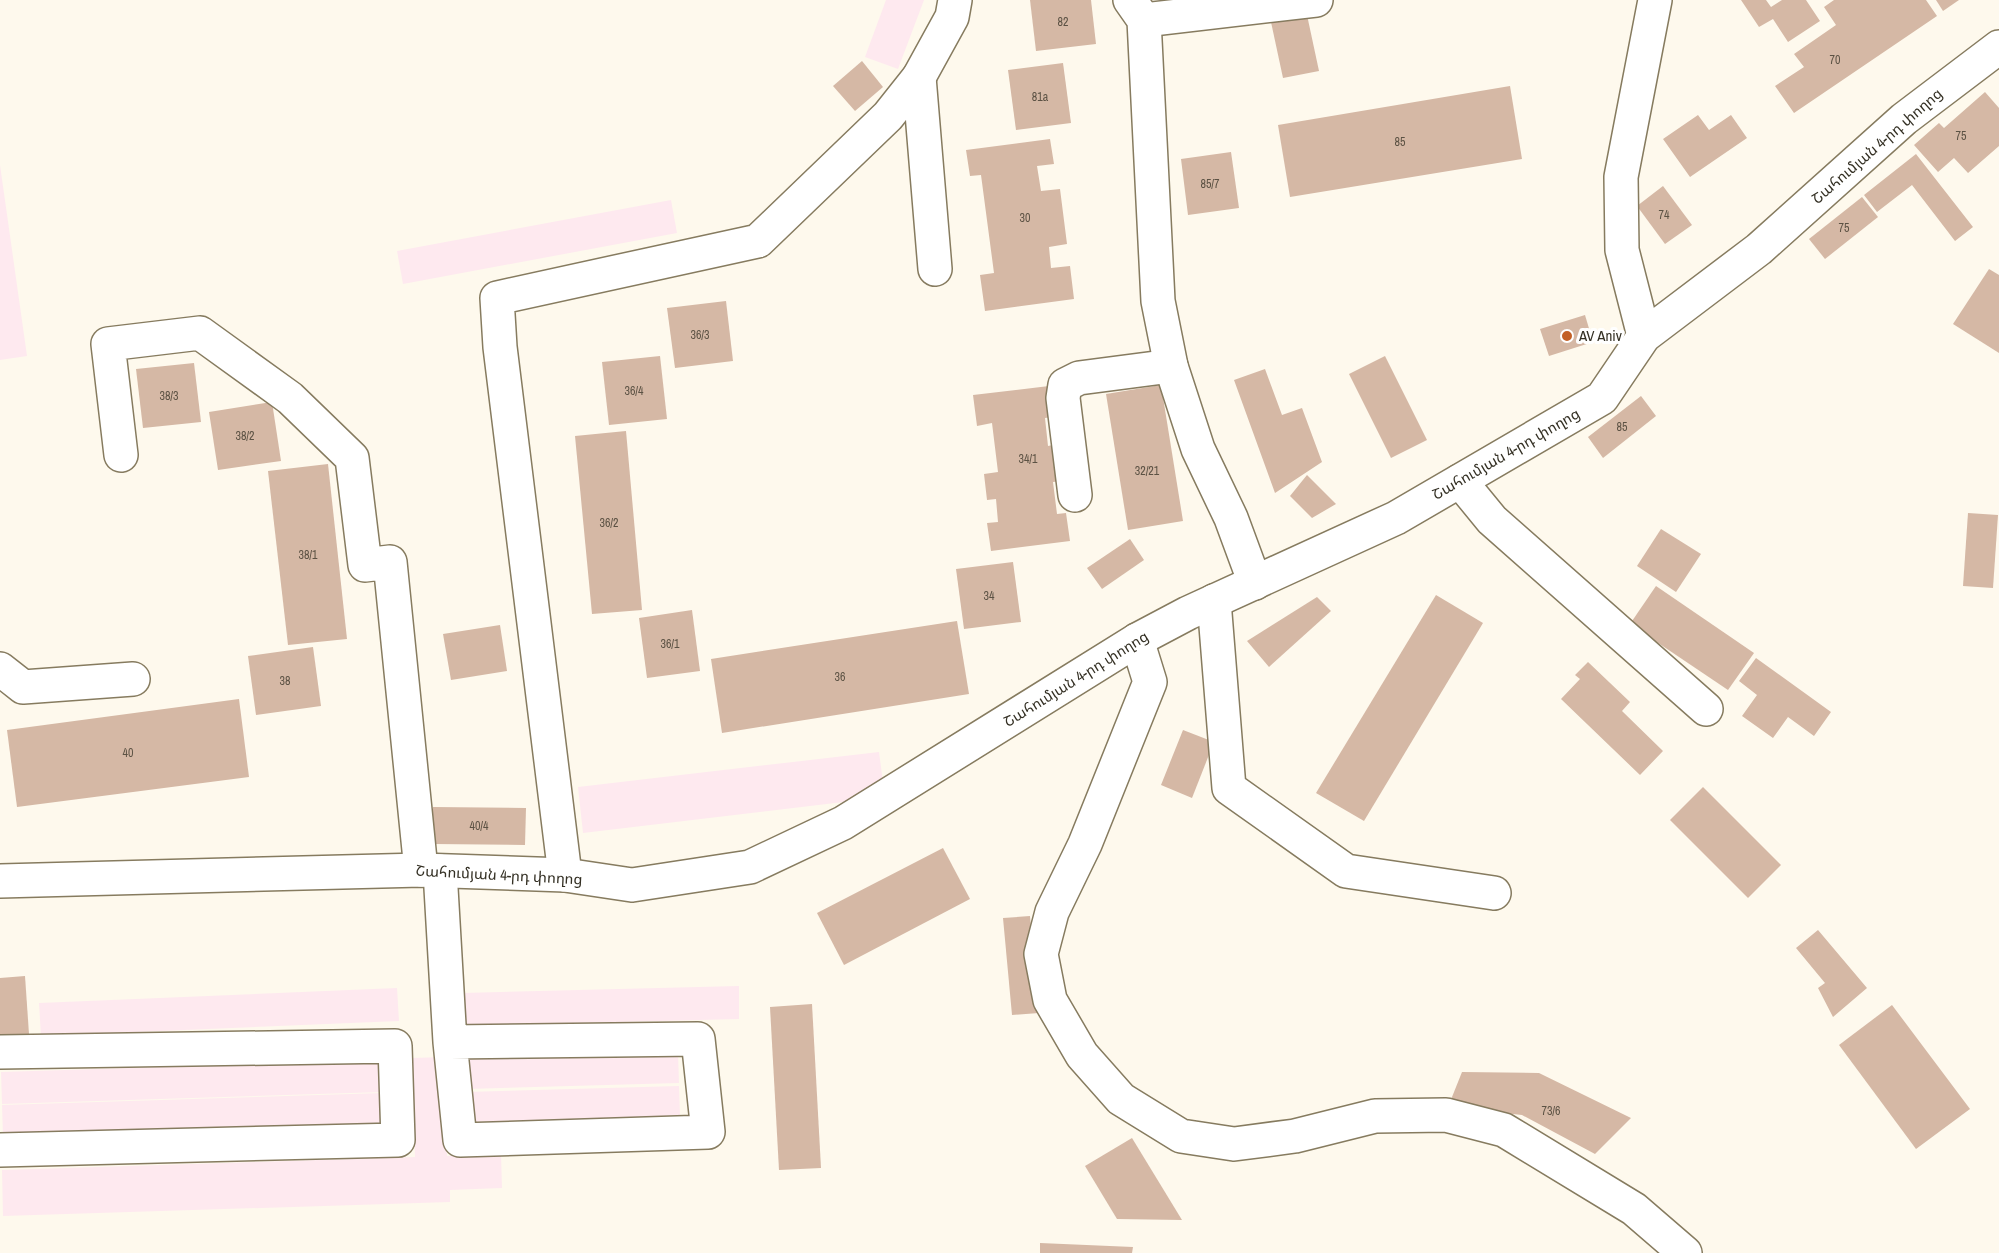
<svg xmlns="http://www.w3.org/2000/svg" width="1999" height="1253" viewBox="0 0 1999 1253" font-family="'Archivo Narrow','Noto Sans Armenian',sans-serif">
  <rect width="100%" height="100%" fill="#fef9ed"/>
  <g fill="#fee9ef">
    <path d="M886,0H924L898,69L865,57Z"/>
    <path d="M0,165L27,356L0,360Z"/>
    <path d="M671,200L677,233L403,284L397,251Z"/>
    <path d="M879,752L885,797L583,833L578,787Z"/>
    <path d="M739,986V1019L462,1026V993Z"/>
    <path d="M397,988L399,1021L41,1036L39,1003Z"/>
    <path d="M678,1053L679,1083L467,1089L466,1059Z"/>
    <path d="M444,1057L447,1156L501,1154L502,1188L450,1190V1202L3,1216L2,1170L415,1157L412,1058Z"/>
    <path d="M382,1060L383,1092L2,1104L1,1072Z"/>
    <path d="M679,1086L680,1116L467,1122L466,1092Z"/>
    <path d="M383,1093L384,1125L3,1137L2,1105Z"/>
  </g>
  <g fill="#d5b8a5">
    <path d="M1030,0H1091L1096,44L1036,51Z"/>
    <path d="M1741,0H1766L1771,7L1782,0H1806L1820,21L1788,42L1773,19L1759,27Z"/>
    <path d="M1834,0H1926L1937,16L1794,113L1775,86L1804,67L1794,54L1836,25L1824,7Z"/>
    <path d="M1936,0H1959L1943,11Z"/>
    <path d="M1307,15L1319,71L1283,78L1271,22Z"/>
    <path d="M862,61L883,87L855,111L833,86Z"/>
    <path d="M1063,63L1071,123L1016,130L1008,70Z"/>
    <path d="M1510,86L1522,159L1290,197L1278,125Z"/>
    <path d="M1985,92L1999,108V146L1968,173L1954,158L1938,172L1914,145L1939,123L1944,128Z"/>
    <path d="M1698,115L1709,130L1731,115L1747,138L1690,177L1663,139Z"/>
    <path d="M1050,139L1054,164L1037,166L1041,191L1060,189L1067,244L1049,247L1051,268L1070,266L1074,299L985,311L980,275L994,273L981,175L970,176L966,150Z"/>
    <path d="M1231,152L1239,208L1188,215L1181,159Z"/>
    <path d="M1916,154L1973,227L1955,241L1912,185L1877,212L1864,195Z"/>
    <path d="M1663,186L1692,225L1665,244L1637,206Z"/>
    <path d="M1862,197L1878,217L1825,259L1809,239Z"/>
    <path d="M1989,269L1999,275V353L1953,324Z"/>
    <path d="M726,301L733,361L675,368L667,308Z"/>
    <path d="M1585,315L1593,342L1549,356L1540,329Z"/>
    <path d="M660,356L667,419L609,425L602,362Z"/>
    <path d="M1385,356L1427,440L1391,458L1349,374Z"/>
    <path d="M194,363L201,422L143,428L136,369Z"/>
    <path d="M1265,369L1282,415L1302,408L1322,462L1275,493L1234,380Z"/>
    <path d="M1161,385L1183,521L1128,530L1106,394Z"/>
    <path d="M1049,386L1053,417L1045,418L1048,446L1058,444L1062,481L1053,482L1057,514L1066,513L1070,541L991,551L987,523L998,522L996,499L987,500L984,474L998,472L992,423L977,426L973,395Z"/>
    <path d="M1641,396L1656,416L1603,458L1588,437Z"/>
    <path d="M272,402L281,461L218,470L209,412Z"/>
    <path d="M626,431L642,610L592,614L575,436Z"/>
    <path d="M328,464L347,639L288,645L268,471Z"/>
    <path d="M1307,475L1336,504L1312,518L1290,496Z"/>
    <path d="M1968,513L1998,515L1993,588L1963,586Z"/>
    <path d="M1661,529L1701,554L1676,592L1637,566Z"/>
    <path d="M1130,539L1144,560L1102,589L1087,568Z"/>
    <path d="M1013,562L1021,622L964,629L956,569Z"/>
    <path d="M1656,586L1754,653L1728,690L1630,624Z"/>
    <path d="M1436,595L1483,623L1364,821L1316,793Z"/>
    <path d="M1317,597L1331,611L1269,667L1247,641Z"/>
    <path d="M692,610L700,671L647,678L639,618Z"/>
    <path d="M957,621L969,694L722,733L711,659Z"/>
    <path d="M500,625L507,671L451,680L443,634Z"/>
    <path d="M313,647L321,706L256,715L248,656Z"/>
    <path d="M1756,658L1831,712L1814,736L1788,717L1773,738L1742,716L1757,695L1739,681Z"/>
    <path d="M1588,662L1630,702L1622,711L1663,751L1640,775L1561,699L1580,679L1575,675Z"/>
    <path d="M239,699L249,777L17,807L7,730Z"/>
    <path d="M1183,730L1214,742L1192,798L1161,785Z"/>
    <path d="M1703,787L1781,865L1748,898L1670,820Z"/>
    <path d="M433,807L526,808L525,845L433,844Z"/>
    <path d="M943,848L970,899L844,965L817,913Z"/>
    <path d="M1030,916L1039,1013L1012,1015L1003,918Z"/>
    <path d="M1818,930L1867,988L1833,1017L1818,988L1825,983L1796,948Z"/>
    <path d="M25,976L29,1034L0,1036V978Z"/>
    <path d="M812,1004L821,1168L779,1170L770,1007Z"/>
    <path d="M1892,1005L1970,1109L1916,1149L1839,1045Z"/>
    <path d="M1462,1072L1539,1073L1631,1118L1595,1154L1522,1115L1448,1107Z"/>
    <path d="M1132,1138L1182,1220L1117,1219L1085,1166Z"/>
    <path d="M1040,1243L1133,1247L1132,1253H1040Z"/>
  </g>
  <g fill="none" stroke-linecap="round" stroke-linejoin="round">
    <g stroke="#867b5f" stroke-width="36">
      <g id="minor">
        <path d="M1130,0L1144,20L1158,301L1171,366L1198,449L1231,518L1255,583"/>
        <path d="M1144,20L1316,0"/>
        <path d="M919,77L935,269"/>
        <path d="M1644,336L1622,250L1621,177L1655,0"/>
        <path d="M121,455L108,344L200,333L290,398L352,458L365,565L390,562L421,870"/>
        <path d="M1460,481L1492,520L1706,709"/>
        <path d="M1075,495L1063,398L1065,385L1079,378L1171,366"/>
        <path d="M1214,601L1229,788L1346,871L1494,893"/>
        <path d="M1137,640L1150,682L1085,844L1052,912L1041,954L1050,1000L1082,1055L1121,1099L1181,1136L1234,1144L1295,1136L1375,1116L1446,1115L1504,1130L1634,1209L1685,1253"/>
        <path d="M0,669L23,687L133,679"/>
        <path d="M440,871L450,1042L460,1140L708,1132L698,1039L450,1042"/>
        <path d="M565,875L500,347L497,298L758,241L888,116L919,77L952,17L955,0"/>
        <path d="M0,881L421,870L565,875L632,885L750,867L843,823L1137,640L1188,613L1396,518L1602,398L1644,336L1759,249L1904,119L1999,47"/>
        <path d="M0,1052L395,1046L398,1140L0,1150"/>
      </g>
    </g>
    <use href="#minor" stroke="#fff" stroke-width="33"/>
  </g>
  <circle fill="#c36026" stroke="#fff" stroke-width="2" cx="1567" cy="336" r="6"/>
  <g text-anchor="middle" stroke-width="6" stroke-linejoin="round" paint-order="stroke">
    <g font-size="12" fill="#5c5244">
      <text x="1063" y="26">82</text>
      <text x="1835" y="64">70</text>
      <text x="1040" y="101">81a</text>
      <text x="1961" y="140">75</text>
      <text x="1400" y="146">85</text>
      <text x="1210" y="188">85/7</text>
      <text x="1664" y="219">74</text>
      <text x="1025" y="222">30</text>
      <text x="1844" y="232">75</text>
      <text x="700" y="339">36/3</text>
      <text x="634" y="395">36/4</text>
      <text x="169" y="400">38/3</text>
      <text x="1622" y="431">85</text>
      <text x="245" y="440">38/2</text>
      <text x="1028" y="463">34/1</text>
      <text x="1147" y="475">32/21</text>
      <text x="609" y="527">36/2</text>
      <text x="308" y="559">38/1</text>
      <text x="989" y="600">34</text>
      <text x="670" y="648">36/1</text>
      <text x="840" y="681">36</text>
      <text x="285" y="685">38</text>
      <text x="128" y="757">40</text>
      <text x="479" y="830">40/4</text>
      <text x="1551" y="1115">73/6</text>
    </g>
    <g font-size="15" fill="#343024" stroke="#fff">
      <text transform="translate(1877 146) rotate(-41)" y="5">Շահումյան 4-րդ փողոց</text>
      <text transform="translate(1506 454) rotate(-30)" y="5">Շահումյան 4-րդ փողոց</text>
      <text transform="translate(1076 679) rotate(-32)" y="5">Շահումյան 4-րդ փողոց</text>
      <text transform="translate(499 875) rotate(3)" y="5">Շահումյան 4-րդ փողոց</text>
    </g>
    <g font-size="15" fill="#343024" stroke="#fff" text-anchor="start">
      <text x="1579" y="341">AV Aniv</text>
    </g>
  </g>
</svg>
